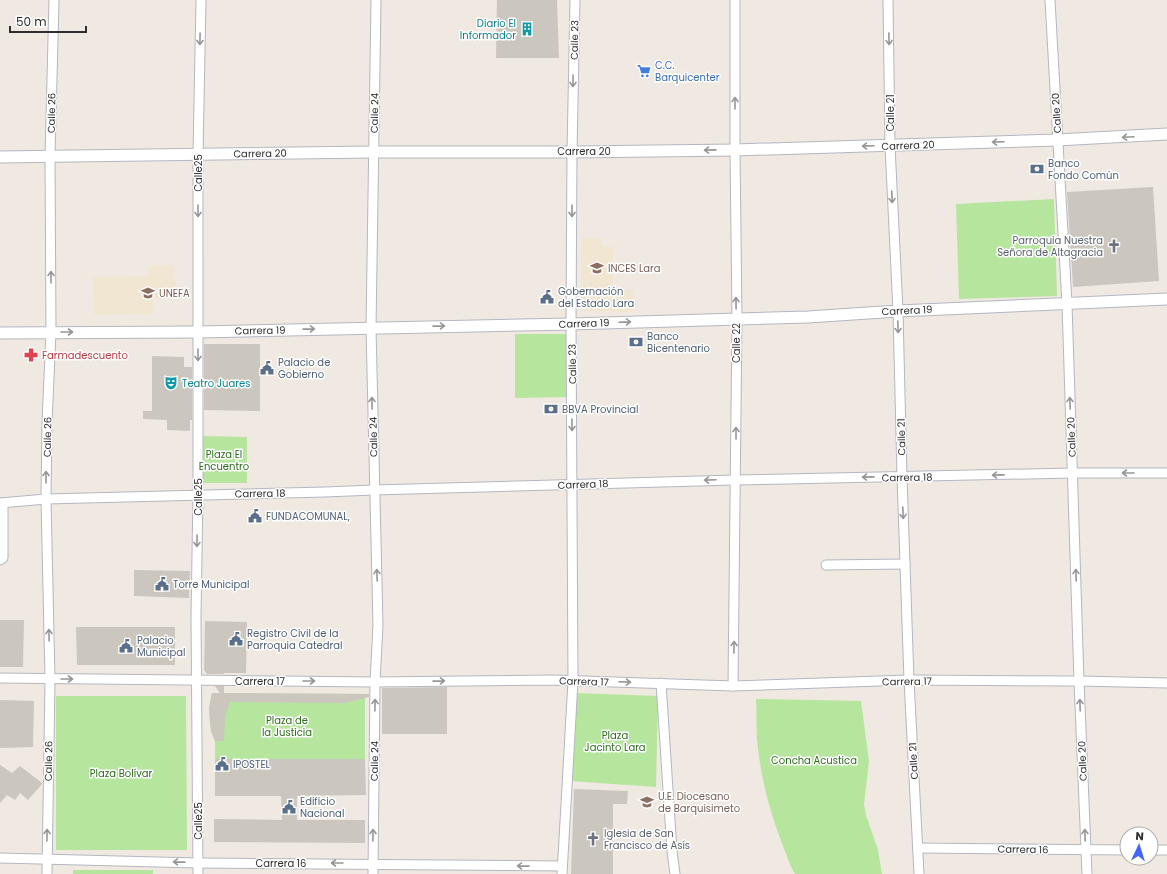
<svg xmlns="http://www.w3.org/2000/svg" width="1167" height="874" viewBox="0 0 1167 874" font-family="Poppins,sans-serif">
  <rect width="100%" height="100%" fill="#efe9e1"/>
  <g fill="#f0e6d1">
    <path d="M581,238L601,239V246L613,247V290H633V312L581,311Z"/>
    <path d="M174,265L175,293L170,299H153V314L94,315L93,277L148,276V266Z"/>
  </g>
  <g fill="#b6e59e">
    <path d="M1054,199L1057,296L959,299L956,204Z"/>
    <path d="M515,334H569V397L515,398Z"/>
    <path d="M202,436L247,437V483H202Z"/>
    <path d="M212,693L365,694V759H215V741L211,731L210,721L209,708Z"/>
    <path d="M575,693L658,696L656,787L570,781Z"/>
    <path d="M56,696H186L187,850H56Z"/>
    <path d="M756,699L861,701L869,761L864,804L866,815L878,850L882,874H795C789,864 786,853 782,843C769,810 760,774 757,739C756,726 757,712 756,699Z"/>
    <rect x="73" y="870" width="80" height="4"/>
  </g>
  <g fill="#cbc7bf">
    <path d="M497,0H557L559,58H496Z"/>
    <path d="M1153,187L1159,281L1073,287L1067,192Z"/>
    <path d="M204,344H260V411L204,410Z"/>
    <path d="M152,356L184,357V367H192V420H190V431L167,430V420L143,419V411H152Z"/>
    <path d="M134,570L190,571L189,598L134,596Z"/>
    <path d="M0,620H24L23,667H0Z"/>
    <path d="M205,621L247,622L246,673H224V674H207L204,670Z"/>
    <path d="M76,627H175V665H77Z"/>
    <path d="M215,686H224V693L369,694V697L345,703L230,702L225,717L224,741H215L211,731L210,721L209,708L212,693H220Z"/>
    <path d="M447,687V734H382V688Z"/>
    <path d="M0,700L34,701L33,747L0,748Z"/>
    <path d="M215,759H365L366,795L297,796V820H365V843L214,842V819L282,820L281,796H215Z"/>
    <path d="M0,765L12,773L20,766L42,783V784L28,800L20,793L15,800L7,795L0,803Z"/>
    <path d="M574,789L628,791L627,804H613V874H571Z"/>
  </g>
  <g fill="none" stroke-linecap="round" stroke-linejoin="round">
    <g stroke="#b4b7c1" stroke-width="11">
      <g id="minor">
        <path d="M888,0L890,146L898,311L902,477L909,680L919,874"/>
        <path d="M1050,0L1067,304L1079,681L1087,874"/>
        <path d="M0,503L46,499L325,492L374,490L735,480L1072,473H1167"/>
        <path d="M0,560L3,558V503"/>
        <path d="M826,565L905,564"/>
        <path d="M0,678L375,682L554,680L733,686L909,680L1079,681L1167,683"/>
        <path d="M661,683L672,851L675,874"/>
        <path d="M733,686L737,319L735,150V0"/>
        <path d="M918,848L1127,850"/>
        <path d="M1151,850H1167"/>
        <path d="M0,858L198,863L562,866"/>
        <path d="M47,874L50,679L46,499L47,423L51,332L50,157L54,0"/>
        <path d="M198,874L196,616L198,495V154L201,0"/>
        <path d="M373,874L375,682L378,625L371,328L376,0"/>
        <path d="M562,874L573,681L571,324L572,152L575,0"/>
      </g>
    </g>
    <g stroke="#b4b7c1" stroke-width="13">
      <g id="tertiary">
        <path d="M0,157L373,152H572L735,150L1057,140L1167,134"/>
        <path d="M0,333L198,332L571,324L808,317L898,311L1167,299"/>
      </g>
    </g>
    <use href="#minor" stroke="#fff" stroke-width="9"/>
    <use href="#tertiary" stroke="#fff" stroke-width="11"/>
  </g>
  <defs><path id="oneway-shaft" d="M-6 0H5M1.5-3L5.5 0L1.5 3" fill="none" stroke-width="1.6" stroke-linecap="round" stroke-linejoin="round"/></defs>
  <g stroke="#969696">
    <use href="#oneway-shaft" transform="translate(200 39) rotate(91)"/>
    <use href="#oneway-shaft" transform="translate(889 39) rotate(89)"/>
    <use href="#oneway-shaft" transform="translate(573 81) rotate(91)"/>
    <use href="#oneway-shaft" transform="translate(735 103) rotate(-90)"/>
    <use href="#oneway-shaft" transform="translate(1128 137) rotate(177)"/>
    <use href="#oneway-shaft" transform="translate(998 142) rotate(178)"/>
    <use href="#oneway-shaft" transform="translate(868 146) rotate(178)"/>
    <use href="#oneway-shaft" transform="translate(710 150) rotate(179)"/>
    <use href="#oneway-shaft" transform="translate(892 197) rotate(87)"/>
    <use href="#oneway-shaft" transform="translate(198 211) rotate(90)"/>
    <use href="#oneway-shaft" transform="translate(572 211) rotate(90)"/>
    <use href="#oneway-shaft" transform="translate(51 277) rotate(-90)"/>
    <use href="#oneway-shaft" transform="translate(736 303) rotate(-91)"/>
    <use href="#oneway-shaft" transform="translate(625 322) rotate(-2)"/>
    <use href="#oneway-shaft" transform="translate(439 326) rotate(-1)"/>
    <use href="#oneway-shaft" transform="translate(898 327) rotate(89)"/>
    <use href="#oneway-shaft" transform="translate(309 329) rotate(-1)"/>
    <use href="#oneway-shaft" transform="translate(67 332)"/>
    <use href="#oneway-shaft" transform="translate(198 355) rotate(90)"/>
    <use href="#oneway-shaft" transform="translate(372 403) rotate(-91)"/>
    <use href="#oneway-shaft" transform="translate(1070 403) rotate(-92)"/>
    <use href="#oneway-shaft" transform="translate(572 425) rotate(89)"/>
    <use href="#oneway-shaft" transform="translate(736 433) rotate(-90)"/>
    <use href="#oneway-shaft" transform="translate(1128 473) rotate(180)"/>
    <use href="#oneway-shaft" transform="translate(998 475) rotate(179)"/>
    <use href="#oneway-shaft" transform="translate(46 477) rotate(-90)"/>
    <use href="#oneway-shaft" transform="translate(868 477) rotate(179)"/>
    <use href="#oneway-shaft" transform="translate(710 480) rotate(178)"/>
    <use href="#oneway-shaft" transform="translate(903 513) rotate(88)"/>
    <use href="#oneway-shaft" transform="translate(197 541) rotate(91)"/>
    <use href="#oneway-shaft" transform="translate(377 575) rotate(-92)"/>
    <use href="#oneway-shaft" transform="translate(1076 575) rotate(-92)"/>
    <use href="#oneway-shaft" transform="translate(49 635) rotate(-91)"/>
    <use href="#oneway-shaft" transform="translate(734 647) rotate(-89)"/>
    <use href="#oneway-shaft" transform="translate(67 679)"/>
    <use href="#oneway-shaft" transform="translate(309 681)"/>
    <use href="#oneway-shaft" transform="translate(439 681) rotate(-1)"/>
    <use href="#oneway-shaft" transform="translate(625 682) rotate(2)"/>
    <use href="#oneway-shaft" transform="translate(375 705) rotate(-89)"/>
    <use href="#oneway-shaft" transform="translate(1080 705) rotate(-92)"/>
    <use href="#oneway-shaft" transform="translate(47 835) rotate(-89)"/>
    <use href="#oneway-shaft" transform="translate(373 835) rotate(-89)"/>
    <use href="#oneway-shaft" transform="translate(1085 835) rotate(-92)"/>
    <use href="#oneway-shaft" transform="translate(179 862) rotate(-179)"/>
    <use href="#oneway-shaft" transform="translate(337 863) rotate(-180)"/>
    <use href="#oneway-shaft" transform="translate(523 866) rotate(-179)"/>
  </g>
  <defs>
    <g id="building-bare" transform="scale(1.08)"><path d="M-4-6H4V6H1V3H-1V6H-4ZM-2.5-4.3h1.7v1.8h-1.7ZM.8-4.3h1.7v1.8H.8ZM-2.5-1h1.7V.8h-1.7ZM.8-1h1.7V.8H.8Z" fill="#0f9aa8" stroke="#fff" stroke-width="2.5" paint-order="stroke"/></g>
    <g id="supermarket-bare" transform="scale(1.08)"><path d="M-6-5.5h2.5l.6 2H6L4.5 2H-2.5L-4.4-4H-6ZM-1.5 3.2a1.3 1.3 0 1 0 .1 0ZM3 3.2a1.3 1.3 0 1 0 .1 0Z" fill="#3f7fe0" stroke="#fff" stroke-width="2.5" paint-order="stroke"/></g>
    <g id="bank-bare" transform="scale(1.08)"><path d="M-6-4H6V4H-6ZM0-2.3a2.3 2.3 0 1 0 0 4.6a2.3 2.3 0 1 0 0-4.6Z" fill="#5c6f8a" stroke="#fff" stroke-width="2.5" paint-order="stroke"/></g>
    <g id="church-bare" transform="scale(1.08)"><path d="M-1.2-6h2.4v3.5h3.3v2.4h-3.3V6h-2.4V-.1h-3.3v-2.4h3.3Z" fill="#6b7280" stroke="#fff" stroke-width="2.5" paint-order="stroke"/></g>
    <g id="university-bare" transform="scale(1.08)"><path d="M0-5L7-2L0 1L-7-2ZM-4 1L0 2.5L4 1V4Q0 6-4 4Z" fill="#8d6e63" stroke="#fff" stroke-width="2.5" paint-order="stroke"/></g>
    <g id="civic-bare" transform="scale(1.08)"><path d="M-.6-6.5H3V-4.5H.6V-3L4-1V1h2V6H-6V1h2V-1L-.6-3ZM-1.2 2.5V6h2.4V2.5Z" fill="#5c6f8a" stroke="#fff" stroke-width="2.5" paint-order="stroke"/></g>
    <g id="pharmacy-bare" transform="scale(1.08)"><path d="M-2-6h4v4h4v4h-4v4h-4v-4h-4v-4h4Z" fill="#e0444e" stroke="#fff" stroke-width="2.5" paint-order="stroke"/></g>
    <g id="theatre-bare" transform="scale(1.08)"><path d="M-5-5.5Q0-4 5-5.5V0Q5 5 0 6Q-5 5-5 0ZM-3.3-2.5H-1v1.5H-3.3ZM1-2.5H3.3v1.5H1ZM-2.8 1Q0 5.5 2.8 1Z" fill="#0f9aa8" stroke="#fff" stroke-width="2.5" paint-order="stroke"/></g>
    <g id="school-bare" transform="scale(1.08)"><path d="M0-5L7-2L0 1L-7-2ZM-4 1L0 2.5L4 1V4Q0 6-4 4Z" fill="#8d6e63" stroke="#fff" stroke-width="2.5" paint-order="stroke"/></g>
  </defs>
  <g fill-rule="evenodd">
    <use href="#building-bare" x="527" y="29"/>
    <use href="#supermarket-bare" x="644" y="71"/>
    <use href="#bank-bare" x="1037" y="169"/>
    <use href="#church-bare" x="1114" y="246"/>
    <use href="#university-bare" x="597" y="268"/>
    <use href="#university-bare" x="148" y="293"/>
    <use href="#civic-bare" x="547" y="297"/>
    <use href="#bank-bare" x="636" y="342"/>
    <use href="#pharmacy-bare" x="31" y="355"/>
    <use href="#civic-bare" x="267" y="368"/>
    <use href="#theatre-bare" x="171" y="383"/>
    <use href="#bank-bare" x="551" y="409"/>
    <use href="#civic-bare" x="255" y="516"/>
    <use href="#civic-bare" x="162" y="584"/>
    <use href="#civic-bare" x="236" y="639"/>
    <use href="#civic-bare" x="126" y="646"/>
    <use href="#civic-bare" x="222" y="764"/>
    <use href="#school-bare" x="647" y="802"/>
    <use href="#civic-bare" x="289" y="807"/>
    <use href="#church-bare" x="593" y="839"/>
  </g>
  <g text-anchor="middle" stroke-width="3" stroke-linejoin="round" paint-order="stroke">
    <g font-size="10" fill="#0d838f" stroke="#fff" text-anchor="end">
      <text x="516" y="27">Diario El<tspan x="516" dy="12">Informador</tspan></text>
      <text x="182" y="387" text-anchor="start">Teatro Juares</text>
    </g>
    <g font-size="10" fill="#2e2e2e" stroke="#fff">
      <text transform="translate(574 40) rotate(-89)" y="4">Calle 23</text>
      <text transform="translate(51 113) rotate(-89)" y="4">Calle 26</text>
      <text transform="translate(374 113) rotate(-89)" y="4">Calle 24</text>
      <text transform="translate(890 113) rotate(-90)" y="4">Calle 21</text>
      <text transform="translate(1056 113) rotate(-93)" y="4">Calle 20</text>
      <text transform="translate(908 145) rotate(-2)" y="4">Carrera 20</text>
      <text x="584" y="155">Carrera 20</text>
      <text transform="translate(260 153) rotate(-1)" y="4">Carrera 20</text>
      <text transform="translate(198 173) rotate(-90)" y="4">Calle25</text>
      <text transform="translate(907 310) rotate(-3)" y="4">Carrera 19</text>
      <text transform="translate(584 323) rotate(-2)" y="4">Carrera 19</text>
      <text transform="translate(260 330) rotate(-1)" y="4">Carrera 19</text>
      <text transform="translate(736 343) rotate(-90)" y="4">Calle 22</text>
      <text transform="translate(572 364) rotate(-91)" y="4">Calle 23</text>
      <text transform="translate(47 437) rotate(-89)" y="4">Calle 26</text>
      <text transform="translate(373 437) rotate(-91)" y="4">Calle 24</text>
      <text transform="translate(901 437) rotate(-91)" y="4">Calle 21</text>
      <text transform="translate(1071 437) rotate(-92)" y="4">Calle 20</text>
      <text transform="translate(907 477) rotate(-1)" y="4">Carrera 18</text>
      <text transform="translate(583 484) rotate(-2)" y="4">Carrera 18</text>
      <text transform="translate(260 493) rotate(-1)" y="4">Carrera 18</text>
      <text transform="translate(198 497) rotate(-90)" y="4">Calle25</text>
      <text x="260" y="685">Carrera 17</text>
      <text transform="translate(584 681) rotate(2)" y="4">Carrera 17</text>
      <text transform="translate(907 681) rotate(-1)" y="4">Carrera 17</text>
      <text transform="translate(48 761) rotate(-89)" y="4">Calle 26</text>
      <text transform="translate(374 761) rotate(-89)" y="4">Calle 24</text>
      <text transform="translate(913 761) rotate(-93)" y="4">Calle 21</text>
      <text transform="translate(1082 761) rotate(-92)" y="4">Calle 20</text>
      <text transform="translate(198 821) rotate(-90)" y="4">Calle25</text>
      <text transform="translate(1023 849) rotate(1)" y="4">Carrera 16</text>
      <text x="281" y="867">Carrera 16</text>
    </g>
    <g font-size="10" fill="#366cbe" stroke="#fff" text-anchor="start">
      <text x="655" y="69">C.C.<tspan x="655" dy="12">Barquicenter</tspan></text>
    </g>
    <g font-size="10" fill="#4e5e75" stroke="#fff" text-anchor="start">
      <text x="1048" y="167">Banco<tspan x="1048" dy="12">Fondo Común</tspan></text>
      <text x="558" y="295">Gobernación<tspan x="558" dy="12">del Estado Lara</tspan></text>
      <text x="647" y="340">Banco<tspan x="647" dy="12">Bicentenario</tspan></text>
      <text x="278" y="366">Palacio de<tspan x="278" dy="12">Gobierno</tspan></text>
      <text x="562" y="413">BBVA Provincial</text>
      <text x="266" y="520">FUNDACOMUNAL,</text>
      <text x="173" y="588">Torre Municipal</text>
      <text x="247" y="637">Registro Civil de la<tspan x="247" dy="12">Parroquia Catedral</tspan></text>
      <text x="137" y="644">Palacio<tspan x="137" dy="12">Municipal</tspan></text>
      <text x="233" y="768">IPOSTEL</text>
      <text x="300" y="805">Edificio<tspan x="300" dy="12">Nacional</tspan></text>
    </g>
    <g font-size="10" fill="#5b616d" stroke="#fff" text-anchor="end">
      <text x="1103" y="244">Parroquia Nuestra<tspan x="1103" dy="12">Señora de Altagracia</tspan></text>
      <text x="604" y="837" text-anchor="start">Iglesia de San<tspan x="604" dy="12">Francisco de Asís</tspan></text>
    </g>
    <g font-size="10" fill="#785e54" stroke="#fff" text-anchor="start">
      <text x="608" y="272">INCES Lara</text>
      <text x="159" y="297">UNEFA</text>
      <text x="658" y="800">U.E. Diocesano<tspan x="658" dy="12">de Barquisimeto</tspan></text>
    </g>
    <g font-size="10" fill="#be3a42" stroke="#fff" text-anchor="start">
      <text x="42" y="359">Farmadescuento</text>
    </g>
    <g font-size="10" fill="#2c6e1b" stroke="#fff">
      <text x="224" y="458">Plaza El<tspan x="224" dy="12">Encuentro</tspan></text>
      <text x="287" y="724">Plaza de<tspan x="287" dy="12">la Justicia</tspan></text>
      <text x="615" y="739">Plaza<tspan x="615" dy="12">Jacinto Lara</tspan></text>
      <text x="814" y="764">Concha Acustica</text>
      <text x="121" y="777">Plaza Bolívar</text>
    </g>
  </g>
  <g transform="translate(1139 846) rotate(4)"><circle r="19" fill="#ffffff" stroke="#ababab"/>
  <path d="M0-3L7 15L0 10L-7 15Z" fill="#4264fb"/>
  <text y="-6" font-size="11" font-weight="bold" text-anchor="middle" fill="#2e2e2e">N</text>
  </g>
  <path d="M10 26v6h76v-6" fill="none" stroke="#2e2e2e" stroke-width="2"/>
  <text x="16" y="26" font-size="12" fill="#2e2e2e" stroke="#ffffff" stroke-width="3" paint-order="stroke">50 m</text>
</svg>
